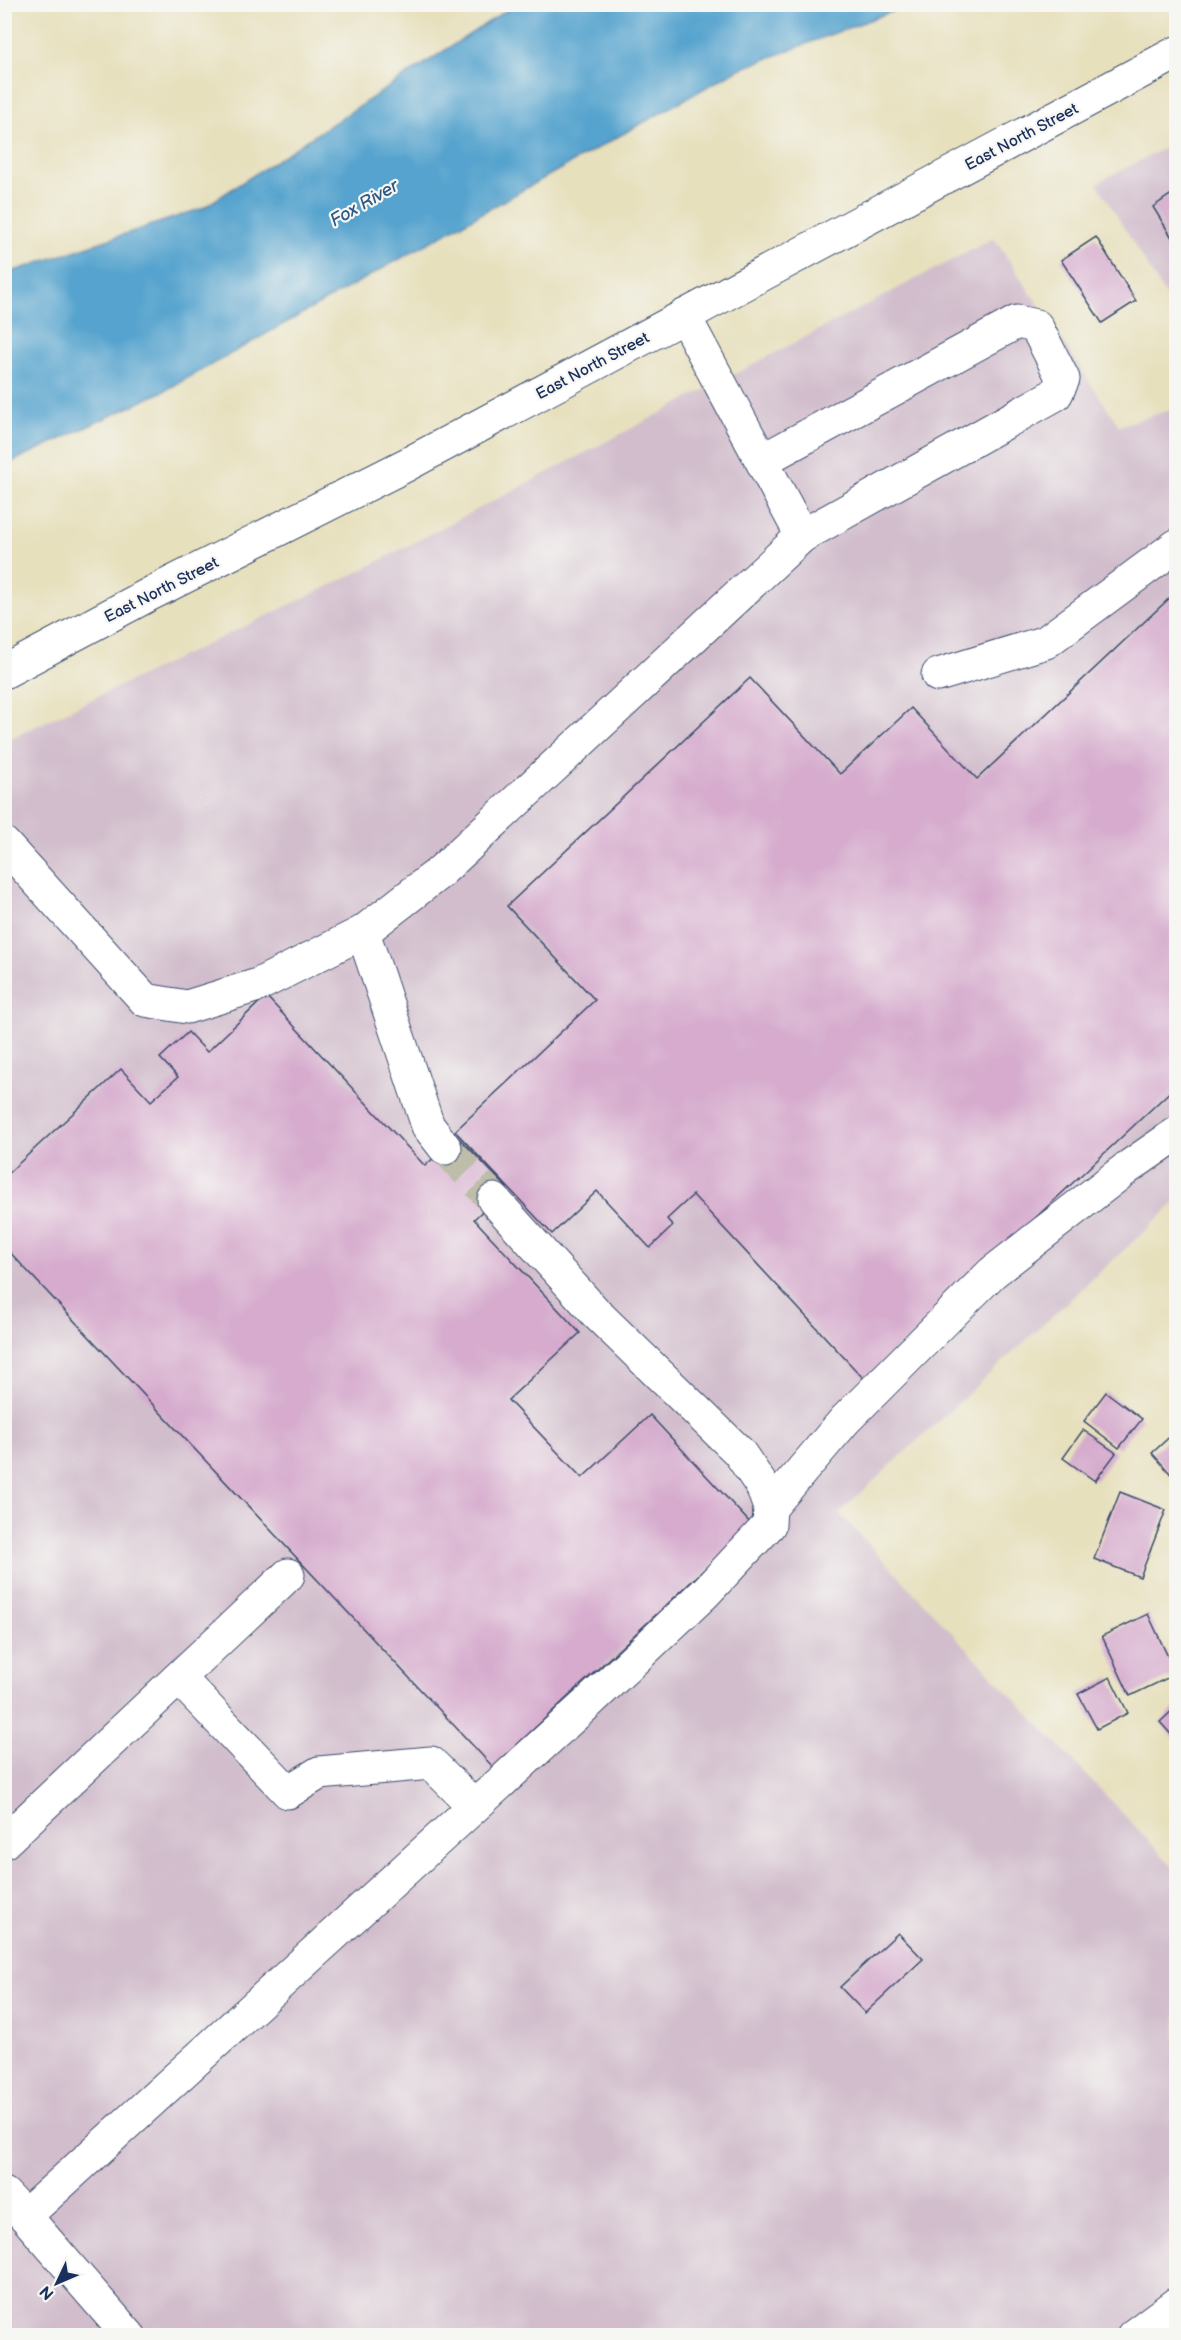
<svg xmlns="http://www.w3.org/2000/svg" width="1181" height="2340" viewBox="0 0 1181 2340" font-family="'Balsamiq Sans',sans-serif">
  <rect width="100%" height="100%" fill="#f6f6f2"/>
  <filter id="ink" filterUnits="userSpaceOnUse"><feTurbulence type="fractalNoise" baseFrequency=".0167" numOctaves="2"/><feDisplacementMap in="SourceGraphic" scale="12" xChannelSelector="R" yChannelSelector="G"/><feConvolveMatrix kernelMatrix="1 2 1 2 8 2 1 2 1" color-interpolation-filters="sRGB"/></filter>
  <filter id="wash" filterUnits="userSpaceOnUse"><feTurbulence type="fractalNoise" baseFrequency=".008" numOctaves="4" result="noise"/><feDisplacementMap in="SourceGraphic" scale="24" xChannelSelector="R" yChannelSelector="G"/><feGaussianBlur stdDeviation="1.35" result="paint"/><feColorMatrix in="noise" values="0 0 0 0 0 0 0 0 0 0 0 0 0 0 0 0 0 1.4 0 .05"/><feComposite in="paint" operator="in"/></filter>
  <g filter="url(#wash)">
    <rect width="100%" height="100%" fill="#e7e0bd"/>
    <g fill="#d1bdcc">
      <path d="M1176,142V313L1097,183Z"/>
      <path d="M994,238L1119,426L1176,408V1202L839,1513L1176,1870V2335L5,2336V741L358,572Z"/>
    </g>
    <path fill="#55a3ce" stroke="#386996" stroke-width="1.5" d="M516,4L909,5L737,70L166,390L5,465V274L203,208Z"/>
    <g id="blocks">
      <g fill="#d6abcd">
        <path d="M1176,191V244L1153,207Z"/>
        <path d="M1096,237L1136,301L1102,323L1061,260Z"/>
        <path d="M1176,592V1086L864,1379L693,1195L667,1219L673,1226L650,1248L597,1191L552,1234L455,1131L595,1000L507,906L750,678L840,774L911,708L977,779Z"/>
        <path d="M266,996L425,1166L457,1136L507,1188L474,1219L580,1333L508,1400L582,1478L650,1415L752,1525L493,1767L4,1246V1177L121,1069L151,1101L178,1077L160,1058L188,1032L207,1052Z"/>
        <path d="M1106,1392L1142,1419L1119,1448L1084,1421Z"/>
        <path d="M1083,1430L1116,1453L1095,1481L1063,1458Z"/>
        <path d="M1176,1431V1480L1152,1453Z"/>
        <path d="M1120,1492L1166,1510L1140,1577L1094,1559Z"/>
        <path d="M1148,1614L1176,1674L1130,1696L1102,1636Z"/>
        <path d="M1110,1677L1128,1713L1097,1729L1078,1694Z"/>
        <path d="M1176,1707V1740L1160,1722Z"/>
        <path d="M898,1933L923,1959L865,2013L840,1987Z"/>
      </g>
    </g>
  </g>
  <g filter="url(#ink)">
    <use href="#blocks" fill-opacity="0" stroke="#3a4a6c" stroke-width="1.5"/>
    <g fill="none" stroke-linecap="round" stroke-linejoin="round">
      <path stroke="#bebdaa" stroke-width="33" stroke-dasharray="33 16" stroke-linecap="butt" d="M445,1148L494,1200"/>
      <g stroke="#3a4a6c" stroke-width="35">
        <g id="minor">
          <path d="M684,316L802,536"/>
          <path d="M938,675L1046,642L1176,546"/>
          <path d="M4,844L145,1000L187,1007L258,985L363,932L439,873L802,536L1056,394L1063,379L1036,326L1017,322L763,460"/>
          <path d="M363,932L428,1126L445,1148"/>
          <path d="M770,1508L845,1420L992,1273L1127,1168L1176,1134"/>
          <path d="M179,1678L288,1792L319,1773L431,1763L474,1806"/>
          <path d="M4,1842L288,1575"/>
          <path d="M4,2194L25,2216"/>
          <path d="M129,2336L25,2216L589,1702L705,1593L769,1525L770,1508L762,1486L739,1452L597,1314L494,1200"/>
          <path d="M1133,2336L1176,2304"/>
        </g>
      </g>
      <g stroke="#3a4a6c" stroke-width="35">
        <path id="major" d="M4,672L150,594L406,465L1176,53"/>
      </g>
      <use href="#minor" stroke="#fff" stroke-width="33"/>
      <use href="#major" stroke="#fff" stroke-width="33"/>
    </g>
  </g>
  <g text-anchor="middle" stroke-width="4.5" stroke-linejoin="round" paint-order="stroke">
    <g font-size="16" fill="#1b2f5e" stroke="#f6f6f2">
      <text transform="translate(1021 136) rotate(-28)" y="6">East North Street</text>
      <text transform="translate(592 365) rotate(-28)" y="6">East North Street</text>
      <text transform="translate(161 589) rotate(-27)" y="6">East North Street</text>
    </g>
    <g font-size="18" font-style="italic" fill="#2f5885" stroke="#f6f6f2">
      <text transform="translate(364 203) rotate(-30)" y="6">Fox River</text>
    </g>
  </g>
  <rect width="1181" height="2340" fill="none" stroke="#f6f6f2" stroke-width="24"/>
  <g transform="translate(57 2283) rotate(226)" stroke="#f6f6f2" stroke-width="4.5" paint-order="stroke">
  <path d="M0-4.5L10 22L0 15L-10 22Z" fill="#1b2f5e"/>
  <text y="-9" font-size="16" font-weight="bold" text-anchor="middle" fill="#1b2f5e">N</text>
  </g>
</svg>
